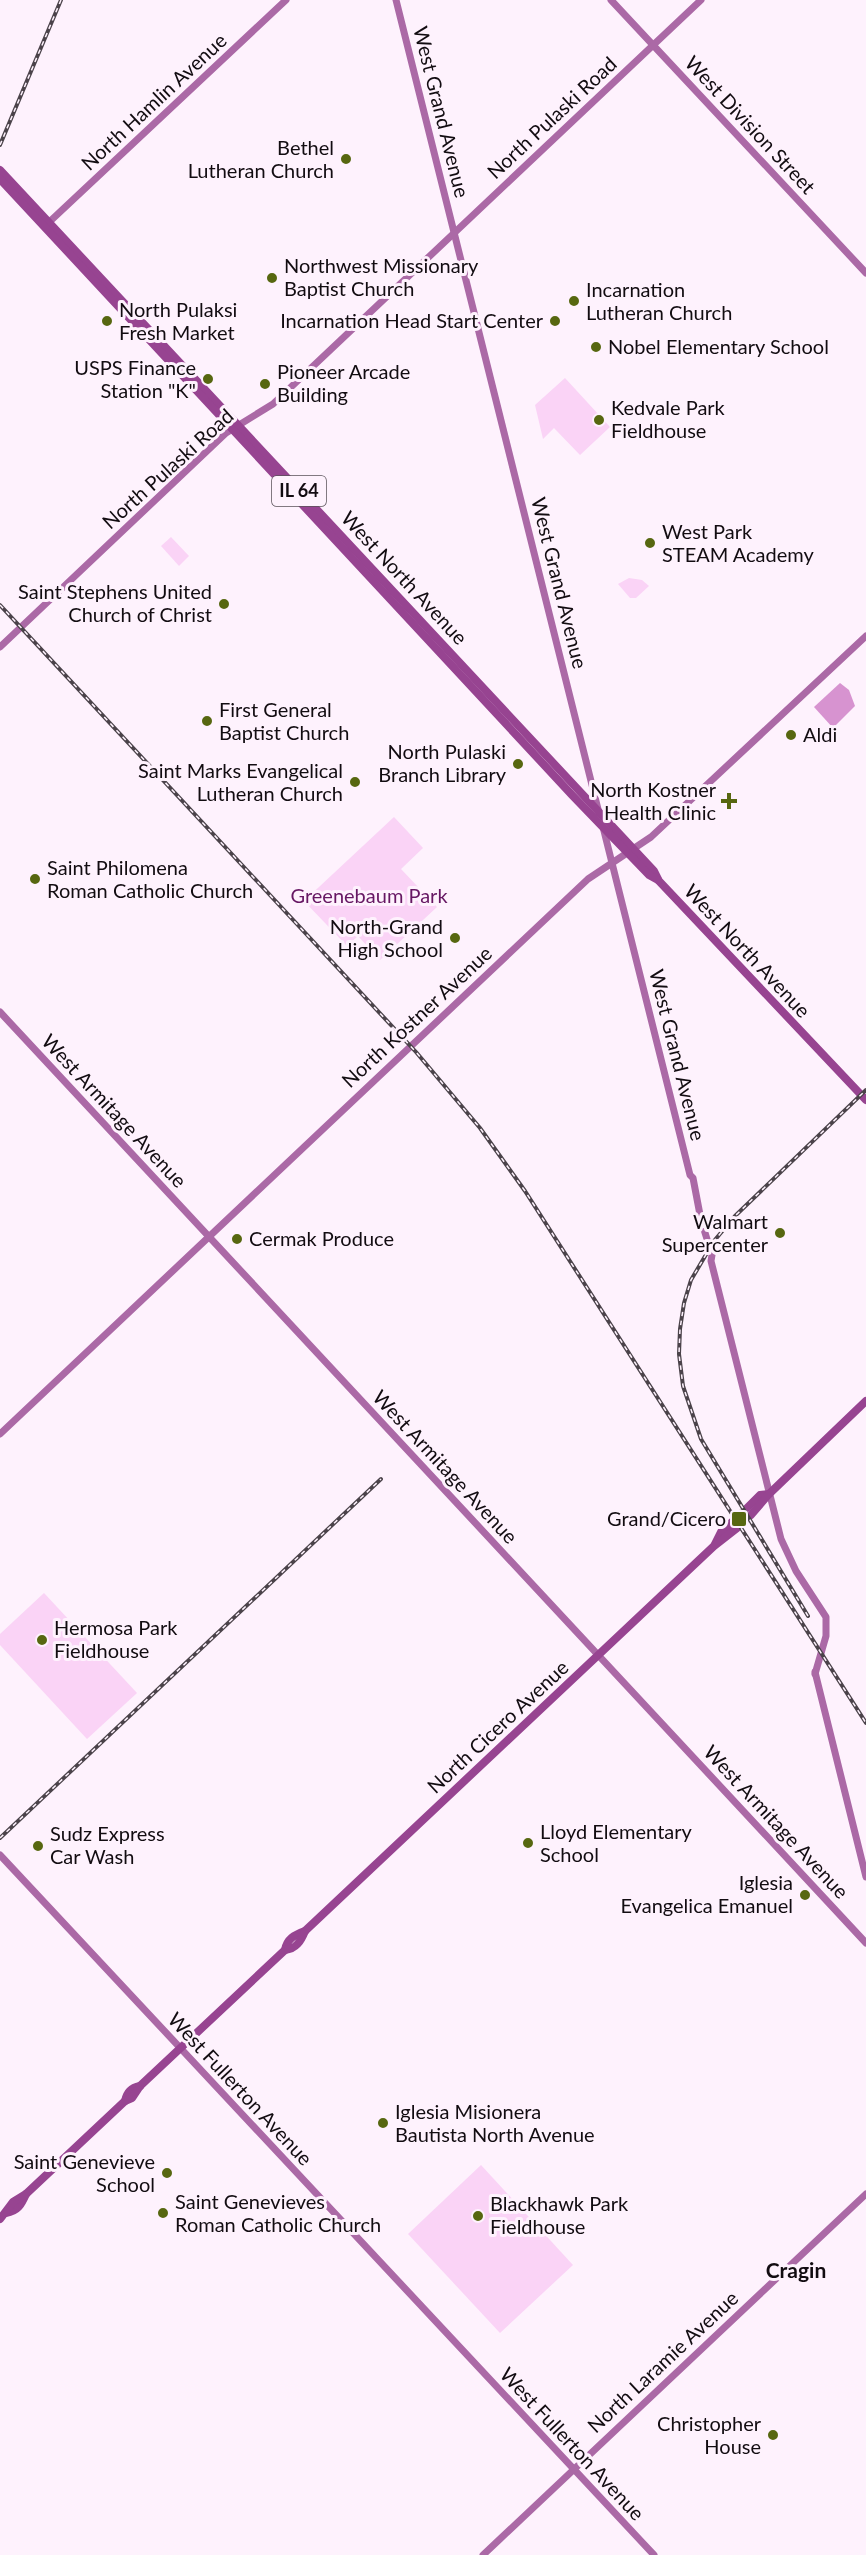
<svg xmlns="http://www.w3.org/2000/svg" width="866" height="2555" viewBox="0 0 866 2555" font-family="Lato,sans-serif">
  <rect width="100%" height="100%" fill="#fef2fd"/>
  <g fill="#fad3f6">
    <path d="M565,378L610,427L580,455L554,428L543,439L535,405Z"/>
    <path d="M171,537L189,556L179,566L161,546Z"/>
    <path d="M629,578L642,580L649,586L636,598H630L618,584Z"/>
    <path d="M394,817L423,848L401,869L437,907L380,960L358,936L347,946L304,901Z"/>
    <path d="M44,1593L137,1693L87,1739L0,1645V1634Z"/>
    <path d="M481,2165L573,2265L500,2333L408,2234Z"/>
  </g>
  <path fill="#d793d0" d="M840,683L849,690L855,706L833,728L814,707Z"/>
  <g fill="none" stroke-linecap="round" stroke-linejoin="round">
    <g stroke="#dbd0da" stroke-width="8" stroke-dasharray="8 4" stroke-linecap="butt">
      <path d="M732,1522L747,1508"/>
      <path d="M737,1528L751,1515"/>
    </g>
    <g stroke="#ab69a6" stroke-width="7">
      <path d="M396,0L599,813"/>
      <path d="M611,0L866,273"/>
      <path d="M45,226L286,0"/>
      <path d="M0,647L226,433L273,404L701,0"/>
      <path d="M603,827L690,1175L693,1178L701,1220L712,1255L711,1261L781,1539L796,1571L826,1617V1636L815,1674"/>
      <path d="M0,1012L866,1943"/>
      <path d="M0,1434L588,879L651,837L866,636"/>
      <path d="M815,1672L866,1877"/>
      <path d="M0,1855L654,2555"/>
      <path d="M483,2555L866,2194"/>
    </g>
    <g stroke="#974491" stroke-width="8">
      <path d="M0,170L654,871L659,881L866,1100"/>
      <path d="M0,179L572,795L649,875L658,880"/>
      <path d="M747,1508L760,1495L769,1494"/>
      <path d="M751,1515L769,1494L866,1401"/>
      <path d="M715,1544L721,1532L732,1522"/>
      <path d="M285,1950C287,1939 294,1935 305,1931"/>
      <path d="M125,2101C127,2092 131,2088 140,2086"/>
      <path d="M6,2213C18,2211 21,2205 26,2194"/>
      <path d="M0,2219L13,2202L26,2194L125,2101L132,2098L140,2086L285,1950C296,1949 301,1941 305,1931L714,1546L737,1528"/>
    </g>
    <g stroke="#4b434a" stroke-width="4">
      <g id="rail">
        <path d="M0,145L61,0"/>
        <path d="M0,605L416,1052L480,1128L525,1191L866,1723"/>
        <path d="M808,1616L701,1439L683,1386L679,1354L680,1329L684,1303L691,1280L714,1241L735,1216L866,1090"/>
        <path d="M0,1838L381,1479"/>
      </g>
    </g>
    <use href="#rail" stroke="#fef2fd" stroke-width="1.5" stroke-dasharray="4.5" stroke-linecap="butt"/>
  </g>
  <g fill="#576710" stroke="#fef2fd" stroke-width="2">
    <circle cx="346" cy="159" r="6"/>
    <circle cx="272" cy="278" r="6"/>
    <circle cx="574" cy="301" r="6"/>
    <circle cx="107" cy="321" r="6"/>
    <circle cx="555" cy="321" r="6"/>
    <circle cx="596" cy="347" r="6"/>
    <circle cx="208" cy="379" r="6"/>
    <circle cx="265" cy="384" r="6"/>
    <circle cx="599" cy="420" r="6"/>
    <circle cx="650" cy="543" r="6"/>
    <circle cx="224" cy="604" r="6"/>
    <circle cx="207" cy="721" r="6"/>
    <circle cx="791" cy="735" r="6"/>
    <circle cx="518" cy="764" r="6"/>
    <circle cx="355" cy="782" r="6"/>
    <path d="M726 792h6v6h6v6h-6v6h-6v-6h-6v-6h6z"/>
    <circle cx="35" cy="879" r="6"/>
    <circle cx="455" cy="938" r="6"/>
    <circle cx="780" cy="1233" r="6"/>
    <circle cx="237" cy="1239" r="6"/>
    <rect x="731" y="1511" width="16" height="16" rx="3"/>
    <circle cx="42" cy="1640" r="6"/>
    <circle cx="528" cy="1843" r="6"/>
    <circle cx="38" cy="1846" r="6"/>
    <circle cx="805" cy="1895" r="6"/>
    <circle cx="383" cy="2123" r="6"/>
    <circle cx="167" cy="2173" r="6"/>
    <circle cx="163" cy="2213" r="6"/>
    <circle cx="478" cy="2216" r="6"/>
    <circle cx="773" cy="2435" r="6"/>
  </g>
  <g text-anchor="middle" stroke-width="6" stroke-linejoin="round" paint-order="stroke">
    <rect fill="#fef2fd" stroke="#595158" stroke-width="1.5" x="272" y="476" width="54" height="30" rx="4.5"/>
    <g font-size="18" font-weight="bold" fill="#120c11">
      <text x="299" y="497">IL 64</text>
    </g>
    <g font-size="20" fill="#120c11" stroke="#fef2fd">
      <text transform="translate(154 102) rotate(-43)" y="7">North Hamlin Avenue</text>
      <text transform="translate(441 112) rotate(76)" y="7">West Grand Avenue</text>
      <text transform="translate(552 118) rotate(-43)" y="7">North Pulaski Road</text>
      <text transform="translate(750 125) rotate(47)" y="7">West Division Street</text>
      <text transform="translate(168 469) rotate(-42)" y="7">North Pulaski Road</text>
      <text transform="translate(404 578) rotate(47)" y="7">West North Avenue</text>
      <text transform="translate(559 583) rotate(76)" y="7">West Grand Avenue</text>
      <text transform="translate(747 951) rotate(47)" y="7">West North Avenue</text>
      <text transform="translate(417 1017) rotate(-43)" y="7">North Kostner Avenue</text>
      <text transform="translate(677 1055) rotate(76)" y="7">West Grand Avenue</text>
      <text transform="translate(114 1111) rotate(47)" y="7">West Armitage Avenue</text>
      <text transform="translate(445 1467) rotate(47)" y="7">West Armitage Avenue</text>
      <text transform="translate(498 1727) rotate(-43)" y="7">North Cicero Avenue</text>
      <text transform="translate(776 1822) rotate(47)" y="7">West Armitage Avenue</text>
      <text transform="translate(240 2089) rotate(47)" y="7">West Fullerton Avenue</text>
      <text transform="translate(663 2362) rotate(-43)" y="7">North Laramie Avenue</text>
      <text transform="translate(572 2444) rotate(47)" y="7">West Fullerton Avenue</text>
    </g>
    <g font-size="20" fill="#120c11" stroke="#fef2fd" text-anchor="start">
      <text x="334" y="155" text-anchor="end">Bethel<tspan x="334" dy="23">Lutheran Church</tspan></text>
      <text x="284" y="273">Northwest Missionary<tspan x="284" dy="23">Baptist Church</tspan></text>
      <text x="586" y="297">Incarnation<tspan x="586" dy="23">Lutheran Church</tspan></text>
      <text x="119" y="317">North Pulaksi<tspan x="119" dy="23">Fresh Market</tspan></text>
      <text x="543" y="328" text-anchor="end">Incarnation Head Start Center</text>
      <text x="608" y="354">Nobel Elementary School</text>
      <text x="196" y="375" text-anchor="end">USPS Finance<tspan x="196" dy="23">Station "K"</tspan></text>
      <text x="277" y="379">Pioneer Arcade<tspan x="277" dy="23">Building</tspan></text>
      <text x="611" y="415">Kedvale Park<tspan x="611" dy="23">Fieldhouse</tspan></text>
      <text x="662" y="539">West Park<tspan x="662" dy="23">STEAM Academy</tspan></text>
      <text x="212" y="599" text-anchor="end">Saint Stephens United<tspan x="212" dy="23">Church of Christ</tspan></text>
      <text x="219" y="717">First General<tspan x="219" dy="23">Baptist Church</tspan></text>
      <text x="803" y="742">Aldi</text>
      <text x="506" y="759" text-anchor="end">North Pulaski<tspan x="506" dy="23">Branch Library</tspan></text>
      <text x="343" y="778" text-anchor="end">Saint Marks Evangelical<tspan x="343" dy="23">Lutheran Church</tspan></text>
      <text x="716" y="797" text-anchor="end">North Kostner<tspan x="716" dy="23">Health Clinic</tspan></text>
      <text x="47" y="875">Saint Philomena<tspan x="47" dy="23">Roman Catholic Church</tspan></text>
      <text x="443" y="934" text-anchor="end">North-Grand<tspan x="443" dy="23">High School</tspan></text>
      <text x="768" y="1229" text-anchor="end">Walmart<tspan x="768" dy="23">Supercenter</tspan></text>
      <text x="249" y="1246">Cermak Produce</text>
      <text x="726" y="1526" text-anchor="end">Grand/Cicero</text>
      <text x="54" y="1635">Hermosa Park<tspan x="54" dy="23">Fieldhouse</tspan></text>
      <text x="540" y="1839">Lloyd Elementary<tspan x="540" dy="23">School</tspan></text>
      <text x="50" y="1841">Sudz Express<tspan x="50" dy="23">Car Wash</tspan></text>
      <text x="793" y="1890" text-anchor="end">Iglesia<tspan x="793" dy="23">Evangelica Emanuel</tspan></text>
      <text x="395" y="2119">Iglesia Misionera<tspan x="395" dy="23">Bautista North Avenue</tspan></text>
      <text x="155" y="2169" text-anchor="end">Saint Genevieve<tspan x="155" dy="23">School</tspan></text>
      <text x="175" y="2209">Saint Genevieves<tspan x="175" dy="23">Roman Catholic Church</tspan></text>
      <text x="490" y="2211">Blackhawk Park<tspan x="490" dy="23">Fieldhouse</tspan></text>
      <text x="761" y="2431" text-anchor="end">Christopher<tspan x="761" dy="23">House</tspan></text>
    </g>
    <g font-size="20" fill="#661763" stroke="#fef2fd">
      <text x="369" y="903">Greenebaum Park</text>
    </g>
    <g font-size="21" font-weight="bold" fill="#120c11" stroke="#fef2fd">
      <text x="796" y="2278">Cragin</text>
    </g>
  </g>
</svg>
